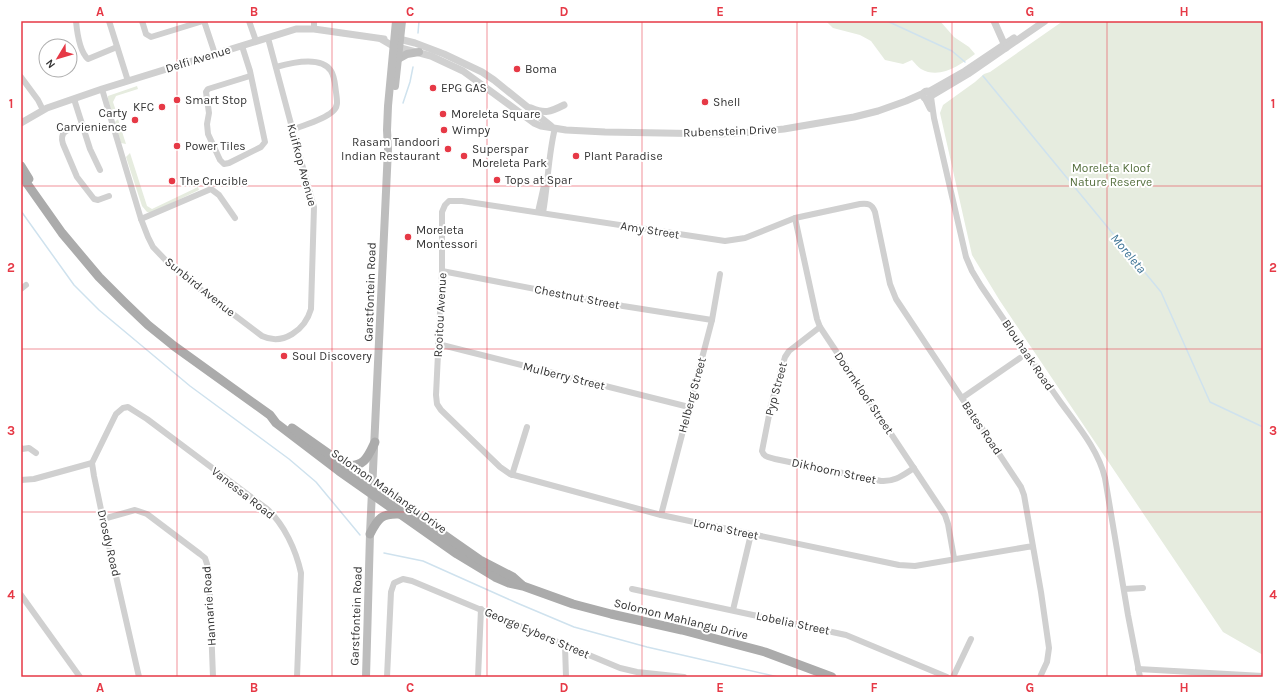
<svg xmlns="http://www.w3.org/2000/svg" width="1284" height="698" viewBox="0 0 1284 698" font-family="Karla,sans-serif">
  <rect width="100%" height="100%" fill="#fff"/>
  <g fill="#e6ecdf">
    <path d="M826,21H940L954,37L969,47L975,54C960,65 940,80 921,69C918,67 915,63 912,60L903,64L885,60L871,41L860,35L833,28Z"/>
    <path d="M1063,21H1263V655L1223,632L1000,301L972,255L940,113L943,105L975,82L984,74L990,72Z"/>
    <path d="M137,86L138,89L116,96L113,102L117,114H114L112,113L108,99V96Z"/>
    <path d="M118,119L126,144L121,143L115,122Z"/>
    <path d="M130,153L147,206L152,209L198,187L199,190L151,213L147,212L142,206L126,157Z"/>
  </g>
  <g fill="none" stroke-linecap="round" stroke-linejoin="round">
    <g stroke="#cfe2ee" stroke-width="1.5">
      <path d="M887,21L952,51L965,62"/>
      <path d="M418,33L419,21"/>
      <path d="M983,76L1161,292L1210,402L1263,427"/>
      <path d="M403,103L410,82L413,67"/>
      <path d="M21,211L74,285L99,310L190,386L289,459L316,482L360,535"/>
      <path d="M384,553L423,561L517,603L574,627L647,647L778,677"/>
    </g>
    <g stroke="#d0d0d0" stroke-width="6">
      <path d="M76,21C77,32 80,52 88,59L117,47"/>
      <path d="M109,21L128,81"/>
      <path d="M142,21L146,34L151,37L203,21"/>
      <path d="M204,21L215,54"/>
      <path d="M249,21L256,41"/>
      <path d="M314,21V29"/>
      <path d="M242,46L250,71L265,142L261,147L229,163L224,164L220,160L208,134L207,124L209,113L206,92L208,89L250,76"/>
      <path d="M276,67C290,63 321,55 331,71C335,77 335,86 336,92C337,100 339,107 332,112C323,120 304,125 292,130"/>
      <path d="M21,77L38,100L43,110"/>
      <path d="M102,89L141,219L148,237L153,247L175,270L262,336C283,346 305,330 311,309L314,207L298,150L268,38"/>
      <path d="M931,97L934,118L966,257L972,271L981,286C1007,324 1033,363 1059,400C1077,425 1098,449 1105,478L1128,615L1140,677"/>
      <path d="M74,99L90,149L100,170"/>
      <path d="M925,99L930,109"/>
      <path d="M83,125C72,129 58,129 63,144L77,177L94,199L98,200L109,196"/>
      <path d="M538,212L545,181"/>
      <path d="M543,213C548,185 548,156 555,128"/>
      <path d="M795,218L817,319L820,327L945,515L948,524L954,558"/>
      <path d="M141,219L211,189L219,195L235,218"/>
      <path d="M442,271L623,306L712,320"/>
      <path d="M21,289L26,285"/>
      <path d="M820,327L789,351L785,357L771,405L762,451C764,457 768,457 775,459L881,481C895,482 903,475 914,468"/>
      <path d="M438,344L689,407"/>
      <path d="M962,398L1020,358"/>
      <path d="M21,448L22,449L29,448L36,453"/>
      <path d="M512,475L527,427"/>
      <path d="M21,480L34,479L92,463"/>
      <path d="M661,515L712,320L720,274"/>
      <path d="M103,519L135,510L147,514L200,554L205,558L207,564L209,573L213,677"/>
      <path d="M1033,546L915,566L899,565L661,515L510,474L500,467L441,410L437,404L436,395L442,271V212L445,205L449,201H462L725,241L745,238L795,218L860,204C868,203 872,204 875,212L890,284L896,299L1021,487L1024,495L1041,592L1049,648L1047,662L1040,677"/>
      <path d="M632,589L846,635L947,677"/>
      <path d="M1124,589L1143,588"/>
      <path d="M21,595L80,677"/>
      <path d="M733,610L751,534"/>
      <path d="M565,646L566,677"/>
      <path d="M1138,669L1263,676"/>
      <path d="M139,677L103,519L94,476L92,463L116,414L123,408L128,407L147,419L267,509C284,524 296,550 301,573L297,677"/>
      <path d="M387,677L391,592L394,583L403,579L412,581L620,668L637,672L684,677"/>
      <path d="M478,677L481,609"/>
      <path d="M953,677L971,639"/>
    </g>
    <g stroke="#d0d0d0" stroke-width="7">
      <path d="M994,21L1006,48"/>
      <path d="M395,38L415,43L444,54L482,72L494,80L551,126"/>
      <path d="M381,39L393,46L431,56L463,71L534,123L541,126L566,130L605,132L719,134L754,132L784,129L854,117L878,111L906,101L924,93"/>
      <circle cx="927" cy="95" r="4"/>
      <path d="M928,92L965,71L1014,38"/>
      <path d="M931,96L968,74L1045,21"/>
      <path d="M531,108C545,114 550,112 564,105"/>
      <path d="M21,123L47,108L102,89L296,29H314L384,39"/>
    </g>
    <g stroke="#bdbdbd" stroke-width="8">
      <path d="M398,59L407,54L419,52"/>
      <path d="M395,86L402,21"/>
      <path d="M366,677L370,534L388,149L387,130L388,106L396,21"/>
    </g>
    <g stroke="#ababab" stroke-width="9">
      <path d="M21,166L29,179"/>
      <path d="M21,175L62,233L99,277L124,302L148,325L174,346L270,415L276,423L339,471L457,554L495,577L509,583L523,586L573,604L611,614L682,630L765,652L832,677"/>
      <path d="M292,428L457,544L480,560L513,577L522,585"/>
      <path d="M345,465C364,468 368,457 375,442"/>
      <path d="M370,534C378,518 382,513 400,514"/>
    </g>
  </g>
  <path fill="none" stroke="#e63946" stroke-width="1" stroke-opacity="0.55" d="M177,21V677M332,21V677M487,21V677M642,21V677M797,21V677M952,21V677M1107,21V677M21,186H1263M21,349H1263M21,512H1263"/>
  <g fill="#e63946" stroke="#fff" stroke-width="1.5">
    <circle cx="517" cy="69" r="4"/>
    <circle cx="433" cy="88" r="4"/>
    <circle cx="177" cy="100" r="4"/>
    <circle cx="705" cy="102" r="4"/>
    <circle cx="162" cy="107" r="4"/>
    <circle cx="443" cy="114" r="4"/>
    <circle cx="135" cy="120" r="4"/>
    <circle cx="444" cy="130" r="4"/>
    <circle cx="177" cy="146" r="4"/>
    <circle cx="448" cy="149" r="4"/>
    <circle cx="464" cy="156" r="4"/>
    <circle cx="576" cy="156" r="4"/>
    <circle cx="497" cy="180" r="4"/>
    <circle cx="172" cy="181" r="4"/>
    <circle cx="408" cy="237" r="4"/>
    <circle cx="284" cy="356" r="4"/>
  </g>
  <g text-anchor="middle" stroke-width="4" stroke-linejoin="round" paint-order="stroke">
    <g font-size="12" fill="#333" stroke="#fff">
      <text transform="translate(198 59) rotate(-17)" y="4">Delfi Avenue</text>
      <text transform="translate(730 131) rotate(-2)" y="4">Rubenstein Drive</text>
      <text transform="translate(302 165) rotate(75)" y="4">Kuifkop Avenue</text>
      <text transform="translate(650 230) rotate(9)" y="4">Amy Street</text>
      <text transform="translate(200 287) rotate(39)" y="4">Sunbird Avenue</text>
      <text transform="translate(370 292) rotate(-88)" y="4">Garstfontein Road</text>
      <text transform="translate(577 297) rotate(11)" y="4">Chestnut Street</text>
      <text transform="translate(440 315) rotate(-87)" y="4">Rooitou Avenue</text>
      <text transform="translate(1028 355) rotate(56)" y="4">Blouhaak Road</text>
      <text transform="translate(564 376) rotate(14)" y="4">Mulberry Street</text>
      <text transform="translate(776 389) rotate(-75)" y="4">Pyp Street</text>
      <text transform="translate(864 393) rotate(56)" y="4">Doornkloof Street</text>
      <text transform="translate(692 395) rotate(-75)" y="4">Helberg Street</text>
      <text transform="translate(982 428) rotate(56)" y="4">Bates Road</text>
      <text transform="translate(834 471) rotate(12)" y="4">Dikhoorn Street</text>
      <text transform="translate(389 491) rotate(35)" y="4">Solomon Mahlangu Drive</text>
      <text transform="translate(243 493) rotate(38)" y="4">Vanessa Road</text>
      <text transform="translate(726 529) rotate(12)" y="4">Lorna Street</text>
      <text transform="translate(109 543) rotate(77)" y="4">Drosdy Road</text>
      <text transform="translate(209 606) rotate(-94)" y="4">Hannarie Road</text>
      <text transform="translate(356 616) rotate(-88)" y="4">Garstfontein Road</text>
      <text transform="translate(681 619) rotate(14)" y="4">Solomon Mahlangu Drive</text>
      <text transform="translate(793 623) rotate(12)" y="4">Lobelia Street</text>
      <text transform="translate(537 633) rotate(23)" y="4">George Eybers Street</text>
    </g>
    <g font-size="12" fill="#333" stroke="#fff" text-anchor="start">
      <text x="525" y="73">Boma</text>
      <text x="441" y="92">EPG GAS</text>
      <text x="185" y="104">Smart Stop</text>
      <text x="713" y="106">Shell</text>
      <text x="154" y="111" text-anchor="end">KFC</text>
      <text x="127" y="117" text-anchor="end">Carty<tspan x="127" dy="14">Carvienience</tspan></text>
      <text x="451" y="118">Moreleta Square</text>
      <text x="452" y="134">Wimpy</text>
      <text x="440" y="146" text-anchor="end">Rasam Tandoori<tspan x="440" dy="14">Indian Restaurant</tspan></text>
      <text x="185" y="150">Power Tiles</text>
      <text x="472" y="153">Superspar<tspan x="472" dy="14">Moreleta Park</tspan></text>
      <text x="584" y="160">Plant Paradise</text>
      <text x="505" y="184">Tops at Spar</text>
      <text x="180" y="185">The Crucible</text>
      <text x="416" y="234">Moreleta<tspan x="416" dy="14">Montessori</tspan></text>
      <text x="292" y="360">Soul Discovery</text>
    </g>
    <g font-size="12" fill="#56703f" stroke="#fff">
      <text x="1111" y="172">Moreleta Kloof<tspan x="1111" dy="14">Nature Reserve</tspan></text>
    </g>
    <g font-size="13" font-style="italic" fill="#3f7597" stroke="#fff">
      <text transform="translate(1129 253) rotate(50)" y="5">Moreleta</text>
    </g>
  </g>
  <rect width="1284" height="698" fill="none" stroke="#ffffff" stroke-width="44"/>
  <g transform="translate(58 58) rotate(232)"><circle r="19" fill="#ffffff" stroke="#adadad"/>
  <path d="M0-3L7 15L0 10L-7 15Z" fill="#e63946"/>
  <text y="-6" font-size="11" font-weight="bold" text-anchor="middle" fill="#333333">N</text>
  </g>
  <rect x="22" y="22" width="1240" height="654" fill="none" stroke="#e63946" stroke-width="1.5"/>
  <g font-size="13" text-anchor="middle" font-weight="bold" fill="#e63946">
    <text x="100" y="16">A</text>
    <text x="254" y="16">B</text>
    <text x="410" y="16">C</text>
    <text x="564" y="16">D</text>
    <text x="720" y="16">E</text>
    <text x="874" y="16">F</text>
    <text x="1030" y="16">G</text>
    <text x="1184" y="16">H</text>
    <text x="11" y="108">1</text>
    <text x="1273" y="108">1</text>
    <text x="11" y="272">2</text>
    <text x="1273" y="272">2</text>
    <text x="11" y="435">3</text>
    <text x="1273" y="435">3</text>
    <text x="11" y="599">4</text>
    <text x="1273" y="599">4</text>
    <text x="100" y="692">A</text>
    <text x="254" y="692">B</text>
    <text x="410" y="692">C</text>
    <text x="564" y="692">D</text>
    <text x="720" y="692">E</text>
    <text x="874" y="692">F</text>
    <text x="1030" y="692">G</text>
    <text x="1184" y="692">H</text>
  </g>
</svg>
